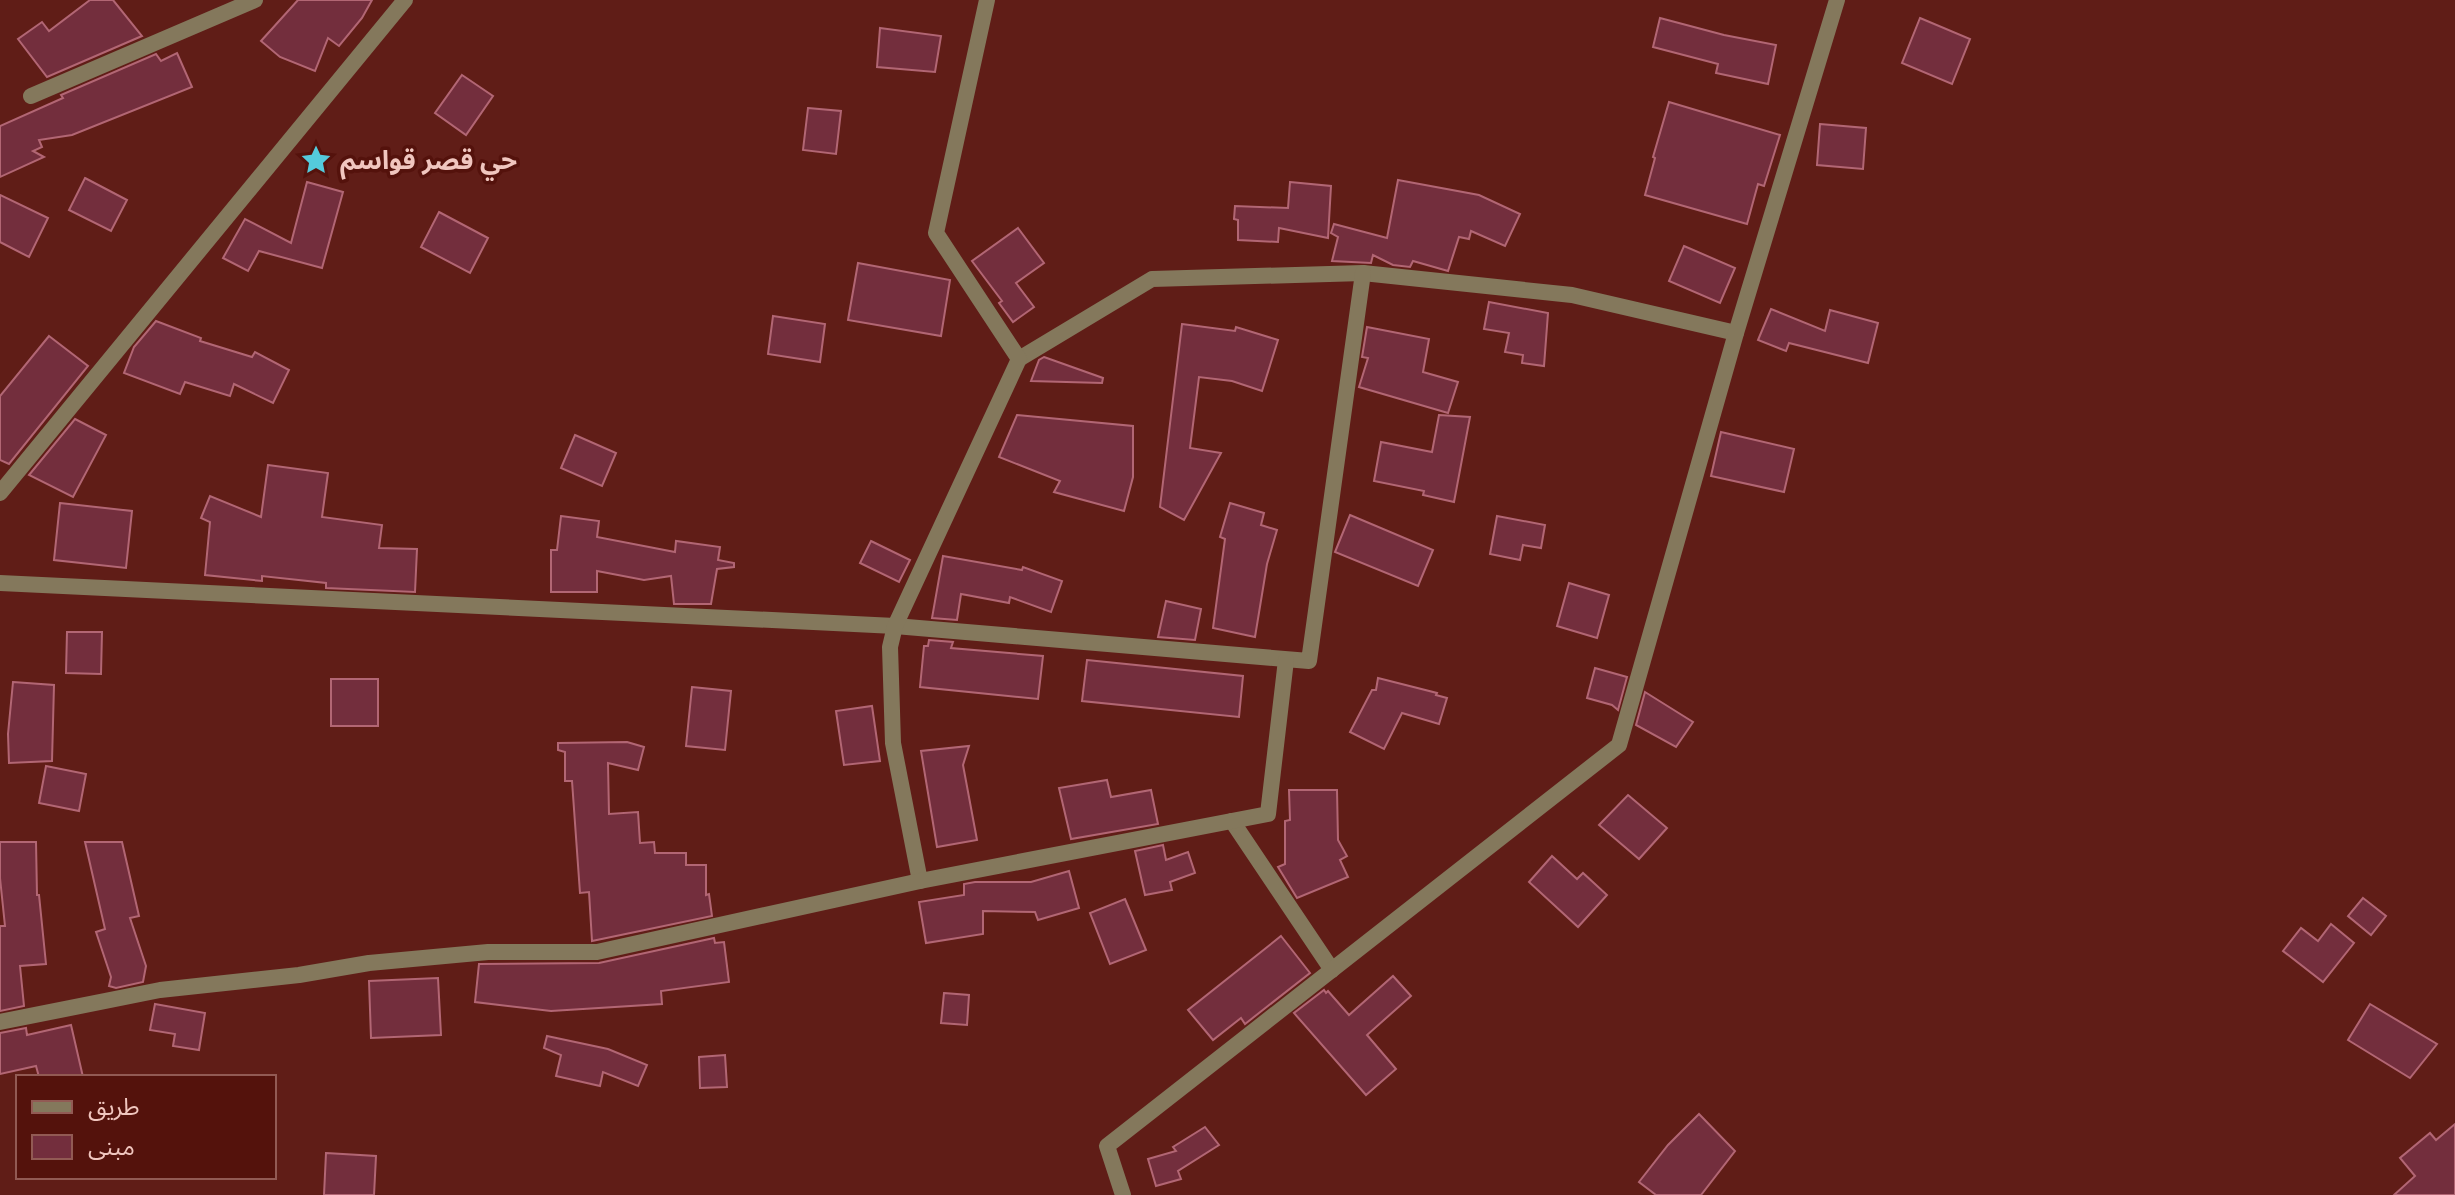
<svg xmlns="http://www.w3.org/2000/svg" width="2455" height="1195" viewBox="0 0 2455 1195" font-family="'Space Grotesk','Noto Sans Arabic',sans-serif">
  <rect width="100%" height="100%" fill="#601d17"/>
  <g fill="#732e3d" stroke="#b26674" stroke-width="2">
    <path d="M90,0H113L142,36L47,77L18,39L42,22L49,31Z"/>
    <path d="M298,0H372L362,18L339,46L328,38L315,71L280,57L261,41Z"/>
    <path d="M1660,18L1724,35L1776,45L1768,84L1716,73L1718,64L1653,47Z"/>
    <path d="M1920,18L1970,39L1952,84L1902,63Z"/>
    <path d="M880,28L941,36L935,72L877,67Z"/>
    <path d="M177,53L192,87L72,135L39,140L42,147L33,151L44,157L0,177V126L63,98L61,95L156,54L161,61Z"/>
    <path d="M462,75L493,96L466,135L435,113Z"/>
    <path d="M1669,102L1780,135L1764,186L1758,184L1747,224L1645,195L1655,158L1653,157Z"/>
    <path d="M808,108L841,111L836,154L803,150Z"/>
    <path d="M1820,124L1866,128L1863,169L1817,165Z"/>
    <path d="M85,178L127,200L111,231L69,210Z"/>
    <path d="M1398,180L1479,195L1520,214L1505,246L1471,231L1469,239L1459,237L1448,271L1413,261L1410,267L1393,265L1373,255L1371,263L1332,261L1338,237L1331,233L1334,224L1387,238Z"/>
    <path d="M307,182L343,192L322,268L259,251L248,271L223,258L245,219L291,243Z"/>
    <path d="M1290,182L1331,186L1328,238L1279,228L1278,242L1238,240V220L1234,219L1235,206L1288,208Z"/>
    <path d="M0,195L48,218L29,257L0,242Z"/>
    <path d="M439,212L488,238L470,273L421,247Z"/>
    <path d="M1018,228L1044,263L1016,283L1034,307L1013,322L999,303L1002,301L972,261Z"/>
    <path d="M1684,246L1735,268L1720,303L1669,281Z"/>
    <path d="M858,263L950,280L941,336L848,320Z"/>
    <path d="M1489,302L1548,313L1544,366L1522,363L1523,355L1505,352L1509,333L1484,329Z"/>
    <path d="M1771,309L1825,331L1830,310L1878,323L1868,363L1789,343L1786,351L1758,340Z"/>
    <path d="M773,316L825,324L820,362L768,354Z"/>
    <path d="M156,321L201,338L200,341L252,357L255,352L289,370L273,403L234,384L230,396L185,382L180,394L124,373L134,347Z"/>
    <path d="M1182,324L1235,331L1236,327L1278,340L1262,391L1232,381L1199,377L1190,448L1221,453L1184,520L1160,507Z"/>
    <path d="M1367,327L1429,339L1423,372L1458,382L1448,413L1359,387L1368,358L1362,357Z"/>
    <path d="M49,336L88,366L9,464L0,460V396Z"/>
    <path d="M1044,357L1103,378L1102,383L1031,381L1039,360Z"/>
    <path d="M1017,415L1133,426V477L1124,511L1054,492L1060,481L999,457Z"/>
    <path d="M1439,415L1470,417L1454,502L1423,495L1424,491L1374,481L1381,442L1432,452Z"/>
    <path d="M75,419L106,435L73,497L29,475Z"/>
    <path d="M1721,432L1794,449L1784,492L1711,476Z"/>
    <path d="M575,435L616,453L602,486L561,468Z"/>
    <path d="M268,465L328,473L322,517L382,525L379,548L417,549L415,592L326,588V583L262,576V581L205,575L210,522L201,518L210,496L261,517Z"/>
    <path d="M60,503L132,511L126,568L54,560Z"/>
    <path d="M1230,503L1264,513L1261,525L1277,530L1267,564L1255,637L1213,628L1225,539L1220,537Z"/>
    <path d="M1350,515L1433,550L1418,586L1335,552Z"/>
    <path d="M561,516L599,521L597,537L675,552L676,541L720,547L718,560L734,563V567L717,569L711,604H674L671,576L644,580L597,571V592H551V550H557Z"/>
    <path d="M1497,516L1545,525L1541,548L1523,545L1520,560L1490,554Z"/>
    <path d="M871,541L910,560L899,582L860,563Z"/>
    <path d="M943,556L1022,570L1023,567L1062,581L1051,612L1010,597L1009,603L961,594L957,620L932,618Z"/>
    <path d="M1569,583L1609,595L1597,638L1557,626Z"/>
    <path d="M1166,601L1201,609L1195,640L1158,637Z"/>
    <path d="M67,632H102L101,674L66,673Z"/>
    <path d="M929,640L953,642L951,648L1043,656L1038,699L920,687L924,646H928Z"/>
    <path d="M1087,660L1243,676L1239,717L1082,701Z"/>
    <path d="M1595,668L1627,677L1618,710L1612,705L1587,698Z"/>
    <path d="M1378,678L1437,693L1436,695L1447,698L1439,724L1402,713L1384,749L1350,732L1372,690H1376Z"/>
    <rect x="331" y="679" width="47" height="47"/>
    <path d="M13,682L54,685L52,761L9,763L8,734Z"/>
    <path d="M692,687L731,691L725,750L686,746Z"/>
    <path d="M1645,692L1693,722L1676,747L1636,725Z"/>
    <path d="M872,706L880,761L844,765L836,711Z"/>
    <path d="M627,742L644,747L638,770L608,763L609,814L638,812L640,843L654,842L655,853H686V865H706V895L709,894L712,916L592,941L589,892L580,893L572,781H565V752L558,750V743Z"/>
    <path d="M969,746L963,765L977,840L937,847L921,751Z"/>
    <path d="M46,766L86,774L79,811L39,803Z"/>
    <path d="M1107,780L1111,797L1151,790L1158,824L1071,839L1059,788Z"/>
    <path d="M1289,790H1337L1338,840L1347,856L1340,860L1348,877L1297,898L1278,867L1285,864V821L1290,820Z"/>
    <path d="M1628,795L1667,828L1639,859L1599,825Z"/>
    <path d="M0,842H36L37,895H39L46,964L20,966L24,1006L0,1011V926H5L0,878Z"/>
    <path d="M85,842H122L139,916L130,918L146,966L143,982L116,988L109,986L111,977L96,932L105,929Z"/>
    <path d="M1163,845L1166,860L1188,852L1195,873L1170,882L1172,890L1145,895L1135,851Z"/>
    <path d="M1552,856L1577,879L1583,873L1607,895L1578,927L1529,882Z"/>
    <path d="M1069,871L1079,908L1038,920L1035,912L983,911V934L926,943L919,902L964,895V884L975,882H1031Z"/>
    <path d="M2363,898L2386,916L2371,935L2348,916Z"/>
    <path d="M1125,899L1146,950L1110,964L1090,913Z"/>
    <path d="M2331,924L2354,943L2323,982L2283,951L2301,928L2318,941Z"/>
    <path d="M1281,936L1310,973L1245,1024L1241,1018L1213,1040L1188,1010Z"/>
    <path d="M714,938L715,943L724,942L729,982L661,991L662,1004L551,1011L475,1002L479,964L599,963Z"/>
    <path d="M1393,976L1411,996L1367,1035L1396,1069L1366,1095L1294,1013L1324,990L1326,993L1328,991L1349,1015Z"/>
    <path d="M438,978L441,1035L371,1038L369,981Z"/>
    <path d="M944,993L969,995L967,1025L941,1023Z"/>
    <path d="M155,1004L205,1013L199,1050L173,1046L175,1034L150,1030Z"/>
    <path d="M2370,1004L2437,1044L2410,1078L2348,1040Z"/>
    <path d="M71,1025L83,1077H39L36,1066L0,1074V1033L26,1028L27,1035Z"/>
    <path d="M547,1036L608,1049L647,1065L638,1086L603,1072L600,1086L556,1076L561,1055L544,1048Z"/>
    <path d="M725,1055L727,1087L700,1088L699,1057Z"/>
    <path d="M1699,1114L1735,1151L1701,1195H1656L1639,1182L1668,1145Z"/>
    <path d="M2455,1124V1195H2394L2415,1176L2400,1158L2430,1133L2436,1140Z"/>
    <path d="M1205,1127L1219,1145L1178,1171L1181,1179L1156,1186L1148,1159L1176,1151L1173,1147Z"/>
    <path d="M326,1153L376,1156L374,1195H324Z"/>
  </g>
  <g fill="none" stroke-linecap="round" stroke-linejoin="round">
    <g stroke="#84785c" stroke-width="16">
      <path d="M31,96L255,0"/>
      <path d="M1019,359L1152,279L1363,273L1572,295L1736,333"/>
      <path d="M0,493L405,0"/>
      <path d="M0,583L895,626L1309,661L1363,273"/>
      <path d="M1232,821L1332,970"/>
      <path d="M920,881L893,743L890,647L895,626L1019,359L936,233L987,0"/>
      <path d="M0,1022L160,990L299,975L369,963L488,952H597L920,881L1268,814L1286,660"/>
      <path d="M1123,1195L1107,1146L1619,745L1736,333L1837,0"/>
    </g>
  </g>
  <defs>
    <g id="sight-bare" transform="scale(2.4)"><path d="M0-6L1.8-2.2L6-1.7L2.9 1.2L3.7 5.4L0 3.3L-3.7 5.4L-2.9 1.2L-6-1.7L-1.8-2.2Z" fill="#54cadc" stroke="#54120c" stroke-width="2.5" paint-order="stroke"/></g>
  </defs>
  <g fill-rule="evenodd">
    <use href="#sight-bare" x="316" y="160"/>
  </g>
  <g text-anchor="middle" stroke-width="7" stroke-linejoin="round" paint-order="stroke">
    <g font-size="26" font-weight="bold" fill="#f0c6bf" stroke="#54120c" text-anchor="start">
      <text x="340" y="169">حي قصر قواسم</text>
    </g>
  </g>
  <rect x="16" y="1075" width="260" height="104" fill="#54120c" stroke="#925a54" stroke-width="2"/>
  <rect x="32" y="1101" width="40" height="12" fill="#84785c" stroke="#925a54" stroke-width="2"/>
  <text x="88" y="1115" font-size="24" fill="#f0c6bf">طريق</text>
  <rect x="32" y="1135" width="40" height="24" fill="#732e3d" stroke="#925a54" stroke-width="2"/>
  <text x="88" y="1155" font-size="24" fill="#f0c6bf">مبنى</text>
</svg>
